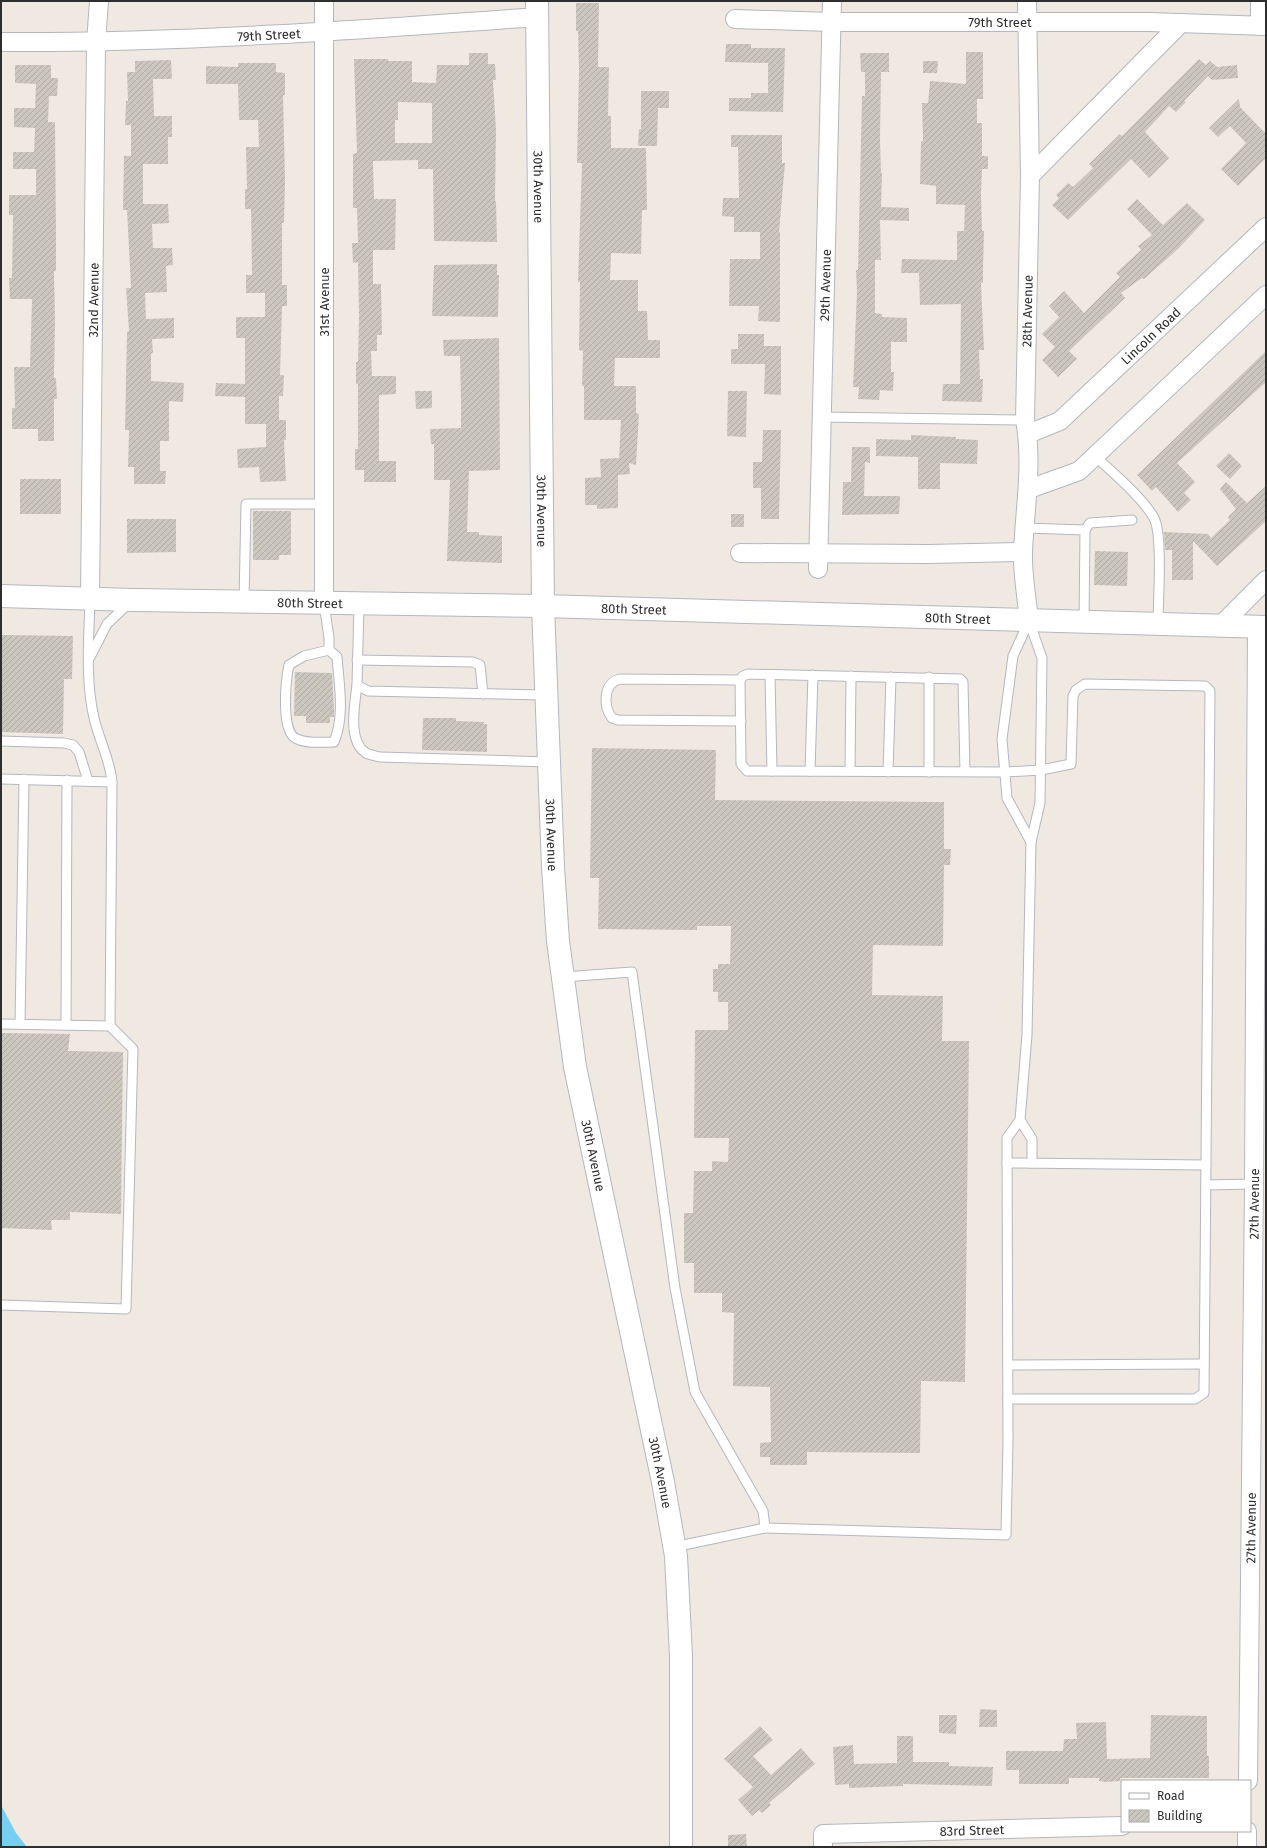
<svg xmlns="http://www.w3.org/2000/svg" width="1267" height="1848" viewBox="0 0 1267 1848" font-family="'Fira Sans',sans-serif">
  <defs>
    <pattern id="building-hatch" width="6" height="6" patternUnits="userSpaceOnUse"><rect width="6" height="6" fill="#cbc7bf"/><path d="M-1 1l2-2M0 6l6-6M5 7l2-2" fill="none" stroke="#afaba4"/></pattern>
  </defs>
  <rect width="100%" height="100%" fill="#efe9e1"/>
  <path fill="#75cff0" d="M1,1805L16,1833L27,1847H1Z"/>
  <g fill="url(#building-hatch)" fill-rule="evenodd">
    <path d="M576,3H599L598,67H609L608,116H611V148H646L647,210H642L641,254L611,253L610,280H638V311H647L648,340H660V358H615L614,386H636V413L639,414L636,465L629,463L630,474L618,475V508L597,509V505H585V478L601,477L600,459L619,458L621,420H584V386H582L583,351L579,350L580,282H578L582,163H577L579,70L578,31H576Z"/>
    <path d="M726,44H751V48H785L783,112L729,111V98H751V93H768V63L725,62Z"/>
    <path d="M966,52H983V99H977V123H982V156H988V169H982L981,193L982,231H984L983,270V283H981L984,350H979L980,379H983L982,402L942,401L943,384H960L961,304L920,305L919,273H901L902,259L957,260V231H964L965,205L936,204V186L920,184L921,141H923L922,103H928L930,81L966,84Z"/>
    <path d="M469,53H488V64H495L496,80H493L496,130L495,201H496L497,242L434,241L433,169H418V160L373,161L374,199H396L395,250H373V284H381L382,335H377V351H371L372,376H396V394L379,395V461H396V482H364V470H355V449H358V384H356V362H358L359,315L358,262L353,263L352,243H358L357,208H353V154L357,153L354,59H388V61H412V82L436,83L437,65H469ZM398,102L432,103V143H395V120H398Z"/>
    <path d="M860,53H889V72H881L880,139L881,173H882L881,207L909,208V221L880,220L881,260H875V313L882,314V317L907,318V342H891V372H894L893,391L880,390L879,400L858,399L859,387H853L857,291L856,270H858L862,96H865V72H861Z"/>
    <path d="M1199,59L1206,65L1210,61L1217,67L1237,65L1238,78L1212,80L1208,76L1184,101L1186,102L1176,112L1169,106L1145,132L1169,158L1149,178L1131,159L1068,220L1052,205L1059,198L1056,195L1068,183L1073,187L1093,168L1089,164L1120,134L1122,136Z"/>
    <path d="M171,60L172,79H153L154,116H172V137H168V164H143V204H168L169,223L152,224L153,248H172L173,265L166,266L167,292L145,293L146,319L174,318V338L152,339L153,353H151V381L184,383L183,402L169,401V441H160V471H166L165,484H134V467H128L129,430H125L127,332L129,331L126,288H131L127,210H123L124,156H131V125H125L126,101H128L127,72H135V61Z"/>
    <path d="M923,61H938L937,73H923Z"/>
    <path d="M238,63H276V72L285,73V95H283L285,179L284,223H282V285H287V306H282L280,375H284L283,396H279V420H286V440H284L286,481L260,482L259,467L238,468L237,449L266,447V424H245V397L215,396L216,383L245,384V338H236V317H265V293H246V275H252L251,209H245V189H247L246,147H259L258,120H239L238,84H206V66L238,67Z"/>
    <path d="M15,65H51V78H58L57,96H49L48,122H55L56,236V271H54L55,321L54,378H56L57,399H54V441H38V429H12V408H15L14,367H30L32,299H10L9,278H12L13,215H9V195H36V169H13V152H34L35,128L14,127V108H35L36,84L15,83Z"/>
    <path d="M641,91H669V108H658L657,146H638L639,129H641Z"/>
    <path d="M1239,99L1240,107L1266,134V158L1238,186L1221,169L1246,143L1230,126L1218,137L1209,128Z"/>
    <path d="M731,135H782V163H785L779,232H780V322L758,321L759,306H729L730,259H760V232H734V217L722,216L723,198H739L738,147H731Z"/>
    <path d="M1137,199L1163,225L1187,203L1205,220L1179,248L1144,279L1142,278L1121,293L1125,298L1069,351L1077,359L1058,377L1042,360L1055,347L1042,334L1059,317L1049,306L1064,291L1084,313L1120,277L1116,273L1141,250L1138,246L1152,235L1127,209Z"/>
    <path d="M497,264V275H499L498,317L432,316L434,265Z"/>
    <path d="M738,334H764V346H781V395L764,394L765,364H731V349H738Z"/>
    <path d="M499,338L500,470L469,471L467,532H479V535L502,536V563L447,561L450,480H434V444H431L430,429L461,428V401L460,356H444L443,340Z"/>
    <path d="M1266,351V382L1177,463L1195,482L1184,493L1191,500L1178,512L1156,487L1152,491L1137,475Z"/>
    <path d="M415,391H432V408L416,409Z"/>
    <path d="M728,391H747L746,437L727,436Z"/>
    <path d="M763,430H781L779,519H761V488H753V462H762Z"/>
    <path d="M911,435L956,437V439L978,440L977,464L940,463V489H918V457L876,456V439L911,440Z"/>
    <path d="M852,447H870V463L865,462L864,496H900L899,514L842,515L843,482H851Z"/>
    <path d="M1229,453L1242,466L1230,479L1216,466Z"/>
    <rect x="20" y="479" width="41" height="35"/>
    <path d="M1226,482L1247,503L1266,486V521L1217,566L1193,541V580H1172V550H1165L1164,532L1208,534L1211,538L1230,520L1228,517L1236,509L1220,489Z"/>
    <path d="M253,511H291V555H279V560H253Z"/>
    <rect x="731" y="514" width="13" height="13"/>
    <path d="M127,519H176V552L127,553Z"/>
    <path d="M1095,551L1128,552L1127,586L1094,585Z"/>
    <path d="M1,635L73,636L72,679H64L63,734L1,732Z"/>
    <path d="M295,672L332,673L334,711V717H330V723H306V716H294Z"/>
    <path d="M423,718H456V721L484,722L483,724H487V752L422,750Z"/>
    <path d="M592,748L716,750L715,800L944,802V849H951L950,865H944L943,946L873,945L872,995L943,996L942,1041H969L965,1382L921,1381L920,1453L807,1452V1465H770V1457H760V1443L771,1442L770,1387L733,1386L734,1313L722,1312V1293H694V1263H684V1213H693L694,1171H712V1161L728,1162L729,1138H694L695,1030H728V1002H718V992H713V969H718V964H730L731,926H697V930L598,929L599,878H590Z"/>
    <path d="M1,1033L70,1034L68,1051L123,1052L121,1214L70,1212V1220H51L52,1230L1,1228Z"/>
    <path d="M980,1709L997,1710V1727H979Z"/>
    <path d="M939,1715H957L956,1734L939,1733Z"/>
    <path d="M1151,1715L1207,1716V1756H1209V1778H1120V1781L1106,1782L1099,1781V1778H1069V1784H1019V1770H1006V1751H1063L1064,1739H1077L1076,1723L1106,1722L1107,1759L1150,1758Z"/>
    <path d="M760,1726L773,1740L753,1756L771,1775L801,1748L815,1764L769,1803L771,1805L762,1813L759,1810L752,1816L738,1800L753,1787L724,1759Z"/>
    <path d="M897,1736H913V1762H949V1766L993,1767L992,1786L903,1784V1786L849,1788V1784L835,1785L833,1747L853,1745L854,1764L897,1763Z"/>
    <path d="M746,1834L747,1847H728V1835Z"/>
  </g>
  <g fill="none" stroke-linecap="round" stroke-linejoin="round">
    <g stroke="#b4b7c1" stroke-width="11">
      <g id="service">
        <path d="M822,417L1025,420"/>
        <path d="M1095,456C1112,472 1143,498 1154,518C1163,535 1158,602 1158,624"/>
        <path d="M1025,528L1085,530L1084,622"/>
        <path d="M1085,530L1090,523L1132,520"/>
        <path d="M244,602L246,504H324"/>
        <path d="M324,603L329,638V650L304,656L289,665C286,679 280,733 297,739C308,744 322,742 334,742C345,716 339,684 337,657L329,650"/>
        <path d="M359,604L357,685L368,691L546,695"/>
        <path d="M1029,621L1013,656L1002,739L1007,798L1031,842"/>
        <path d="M90,657L107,624L129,603"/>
        <path d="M357,660L473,662L480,665L483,694"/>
        <path d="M770,675L772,771"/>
        <path d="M740,680L620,679C603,683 603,706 612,718L618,720L741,721"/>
        <path d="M357,685C355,704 347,741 366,753C370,755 376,756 380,757L549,762"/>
        <path d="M1,741L64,743L73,745L79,752L88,781"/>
        <path d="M810,771L813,675"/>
        <path d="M850,771L851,676"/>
        <path d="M888,772L891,677"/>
        <path d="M929,772V677"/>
        <path d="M965,772L963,682L960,679L748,674L743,676L740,680L741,764L747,771L1005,772L1041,770L1071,764L1073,696L1076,690L1085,684L1205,686L1210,691L1204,1393L1195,1399H1008"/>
        <path d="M1,779L112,782"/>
        <path d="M563,977L632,972L675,1288L695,1392L763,1511L765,1528L674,1547"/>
        <path d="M1,1024L110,1026"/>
        <path d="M20,1024L24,779"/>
        <path d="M66,1025L67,780"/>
        <path d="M1020,1120L1032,1139V1163"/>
        <path d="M1007,1163L1206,1165"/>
        <path d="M1206,1185L1254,1184"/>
        <path d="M1,1305L126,1309L133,1049L110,1026L112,782C110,759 99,740 94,718C85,679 89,638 90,599"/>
        <path d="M1008,1365L1204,1364"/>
        <path d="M765,1528L1006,1535L1008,1442L1007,1138L1020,1120L1027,1035L1031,842L1040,803L1042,658L1029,621"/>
      </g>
    </g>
    <g stroke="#b4b7c1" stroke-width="20">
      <g id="minor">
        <path d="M1027,1L1030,176L1025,420C1033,463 1025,507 1023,551C1022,573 1027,598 1029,621"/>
        <path d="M1260,1V26"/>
        <path id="s1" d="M735,19L831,22H1150L1266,26"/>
        <path id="s2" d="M1,42C180,43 358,30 537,17"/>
        <path d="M1030,176L1181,23"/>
        <path id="s3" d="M1028,434L1060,421L1266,227"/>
        <path d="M1029,489L1079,471L1266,295"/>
        <path d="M740,553L929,554L1023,552"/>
        <path id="s4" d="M818,569L832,1"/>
        <path id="s5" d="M90,599L96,43L99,1"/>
        <path d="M324,603V1"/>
        <path d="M1220,626L1266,580"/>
        <path id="s6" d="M1248,1781L1254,1184L1257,627"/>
        <path id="s7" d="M823,1847V1834L1122,1826"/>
        <path d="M1247,1847V1831"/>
      </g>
    </g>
    <g stroke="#b4b7c1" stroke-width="24">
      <g id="tertiary">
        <path id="s8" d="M537,1L543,606L553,867L558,941L575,1067L663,1482L676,1556L681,1656V1847"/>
        <path id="s9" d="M1,596L133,600L543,606L1266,627"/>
      </g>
    </g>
    <use href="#service" stroke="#fff" stroke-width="9"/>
    <use href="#minor" stroke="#fff" stroke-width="18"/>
    <use href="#tertiary" stroke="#fff" stroke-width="22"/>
  </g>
  <g text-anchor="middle" stroke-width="3.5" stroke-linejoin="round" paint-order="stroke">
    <g font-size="13" fill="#2e2e2e" stroke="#fff">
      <text dy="5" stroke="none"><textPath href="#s1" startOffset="265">79th Street</textPath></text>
      <text dy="5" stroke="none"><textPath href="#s2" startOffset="268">79th Street</textPath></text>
      <text dy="5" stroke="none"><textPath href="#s8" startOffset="186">30th Avenue</textPath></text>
      <text dy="5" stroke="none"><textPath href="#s4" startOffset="284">29th Avenue</textPath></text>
      <text dy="5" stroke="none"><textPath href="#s5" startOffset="299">32nd Avenue</textPath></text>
      <text transform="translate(324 302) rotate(-90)" y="5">31st Avenue</text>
      <text transform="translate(1027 311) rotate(-89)" y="5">28th Avenue</text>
      <text dy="5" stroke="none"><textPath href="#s3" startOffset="159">Lincoln Road</textPath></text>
      <text dy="5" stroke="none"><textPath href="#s8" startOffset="510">30th Avenue</textPath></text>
      <text dy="5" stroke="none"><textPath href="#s9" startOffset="309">80th Street</textPath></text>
      <text dy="5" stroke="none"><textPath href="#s9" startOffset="633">80th Street</textPath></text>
      <text dy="5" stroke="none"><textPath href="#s9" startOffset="957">80th Street</textPath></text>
      <text dy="5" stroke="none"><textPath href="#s8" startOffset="834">30th Avenue</textPath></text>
      <text dy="5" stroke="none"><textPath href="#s8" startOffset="1158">30th Avenue</textPath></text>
      <text dy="5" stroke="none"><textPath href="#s6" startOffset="577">27th Avenue</textPath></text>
      <text dy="5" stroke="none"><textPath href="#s8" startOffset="1482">30th Avenue</textPath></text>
      <text dy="5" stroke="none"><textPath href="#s6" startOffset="253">27th Avenue</textPath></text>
      <text dy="5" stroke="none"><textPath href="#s7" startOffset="162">83rd Street</textPath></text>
    </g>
  </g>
  <rect width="1267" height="1848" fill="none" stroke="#2e2e2e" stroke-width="4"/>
  <rect x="1121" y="1780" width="130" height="52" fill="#ffffff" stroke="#ababab"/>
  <rect x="1129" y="1793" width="20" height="6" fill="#ffffff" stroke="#ababab"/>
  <text x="1157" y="1800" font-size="12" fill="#2e2e2e">Road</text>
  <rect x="1129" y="1810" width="20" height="12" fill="url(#building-hatch)" stroke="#ababab"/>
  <text x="1157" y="1820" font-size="12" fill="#2e2e2e">Building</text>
</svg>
